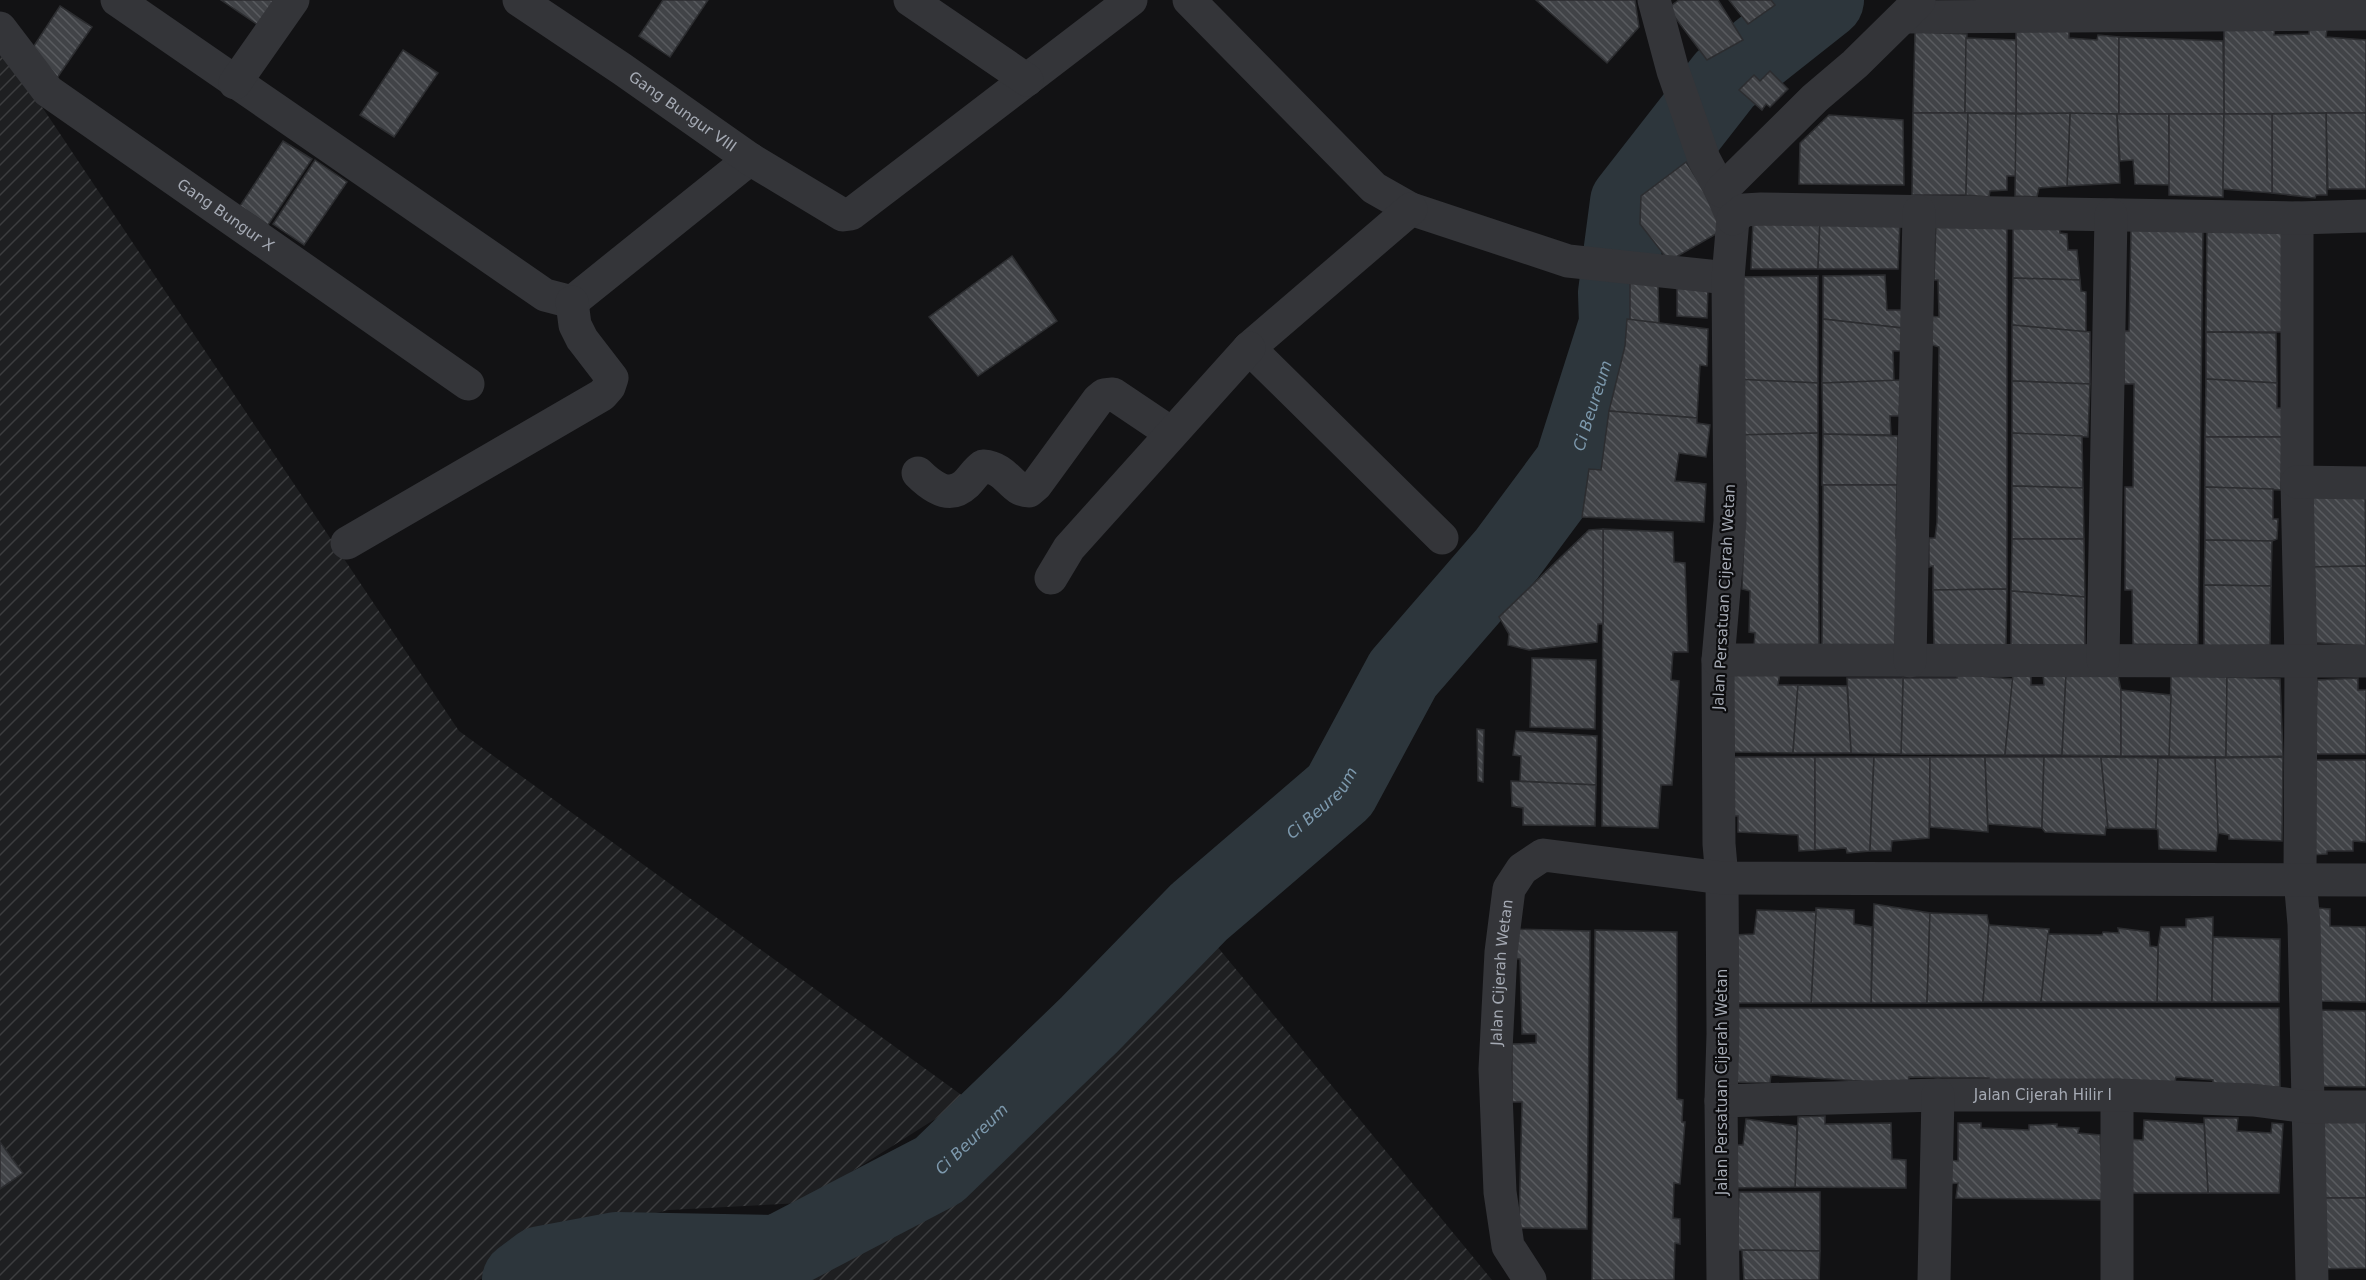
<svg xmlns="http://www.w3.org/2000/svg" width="2366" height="1280" viewBox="0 0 2366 1280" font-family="'DejaVu Sans',sans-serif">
  <defs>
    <pattern id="industrial-furrows" width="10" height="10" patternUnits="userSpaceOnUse" patternTransform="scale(1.5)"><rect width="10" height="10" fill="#1e1f21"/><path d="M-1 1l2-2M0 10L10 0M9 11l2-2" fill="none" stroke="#3c3d3f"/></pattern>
    <pattern id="building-back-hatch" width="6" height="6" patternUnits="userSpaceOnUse" patternTransform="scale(1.5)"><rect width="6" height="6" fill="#414347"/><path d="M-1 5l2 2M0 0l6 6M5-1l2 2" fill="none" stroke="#595b5f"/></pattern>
  </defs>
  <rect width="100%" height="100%" fill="#121214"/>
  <g fill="url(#industrial-furrows)">
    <path d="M0,44L459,731L967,1099L802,1203L669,1210L576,1231L479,1280H0Z"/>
    <path d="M1206,933L1492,1280H590L753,1272L940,1189Z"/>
  </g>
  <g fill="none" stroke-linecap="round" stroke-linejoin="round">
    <path stroke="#2d363c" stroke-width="78" id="s1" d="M521,1280L541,1265L616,1251L778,1254L939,1170L1089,1025L1199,912L1340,791L1403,674L1507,554L1573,465L1618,324L1617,293L1629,202L1725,79L1825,0"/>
  </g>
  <g fill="url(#building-back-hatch)" stroke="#2c2d30" stroke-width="1.5">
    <path d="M221,0H280L261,27Z"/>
    <path d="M663,0H708L670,57L639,36Z"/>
    <path d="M1536,0H1635L1639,27L1607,63Z"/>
    <path d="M1679,0H1718L1743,40L1707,60L1668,8Z"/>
    <path d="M1729,0H1771L1775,5L1748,24Z"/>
    <path d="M60,6L92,27L57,78L26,58Z"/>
    <path d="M2016,26L2069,30V38L2097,40L2098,35L2119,37V114L2016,113Z"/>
    <path d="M2224,27H2275L2274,35L2309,34V28L2327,29L2326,37L2366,40V113L2224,114Z"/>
    <path d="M1915,32L1967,34L1965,113H1913Z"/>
    <path d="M2119,37L2223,41L2224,114H2119Z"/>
    <path d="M1966,38L2016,40V113H1965Z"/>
    <path d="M403,50L438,73L394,137L360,115Z"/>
    <path d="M1770,71L1788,89L1770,107L1766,104L1762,110L1739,90L1754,75L1760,81Z"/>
    <path d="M1913,113H1968L1966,195H1912Z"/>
    <path d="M1968,113L2016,114V176H2007V190L1990,191L1989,197L1966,195Z"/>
    <path d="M2070,113L2117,114L2120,183L2067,186Z"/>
    <path d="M2070,113L2067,186L2039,188L2037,197L2015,196L2016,114Z"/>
    <path d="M2326,113H2366V189H2328Z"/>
    <path d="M2326,113L2327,195H2316L2315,198L2272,193V114Z"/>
    <path d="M2117,114H2169L2170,185L2135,184L2133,160L2120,161Z"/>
    <path d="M2169,114H2224L2223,197L2169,195Z"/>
    <path d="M2224,114H2272V193L2223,189Z"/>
    <path d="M1829,115L1903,120L1904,185L1799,184L1800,143Z"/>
    <path d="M283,141L312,159L268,225L240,206Z"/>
    <path d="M315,160L347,182L304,245L273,224Z"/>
    <path d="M1686,162L1728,227L1669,261L1640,224L1641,196Z"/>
    <path d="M1753,220L1820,221L1818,269H1751Z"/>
    <path d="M1820,221H1900L1898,269H1818Z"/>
    <path d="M1936,222H2007V589L1933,590V566L1929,567V538H1935L1937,522L1939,347L1932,345L1930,316L1939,317L1938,280H1934Z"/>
    <path d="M2013,223H2059L2060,233L2067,234L2068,250H2077L2080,280L2013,278Z"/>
    <path d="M2203,227L2198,645L2133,644L2132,590H2125V487H2133L2134,384H2124V331H2129L2131,228Z"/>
    <path d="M2283,227L2282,332H2206L2207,228Z"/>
    <path d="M1012,256L1057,321L978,376L929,317Z"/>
    <path d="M1885,275L1887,310H1902V328L1823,319V276Z"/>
    <path d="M1818,276V383L1742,380L1733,277Z"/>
    <path d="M2013,278L2080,280L2081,291L2086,292V332L2012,325Z"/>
    <path d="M1630,282L1658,283L1659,323L1630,320Z"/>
    <path d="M1677,286L1708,288L1707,318L1677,316Z"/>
    <path d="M1627,319L1708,329L1707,366L1700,365L1697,418L1609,411L1625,346Z"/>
    <path d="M1823,319L1902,328V351H1893L1894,381L1822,383Z"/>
    <path d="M2012,325L2090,332V384L2012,381Z"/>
    <path d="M2206,332L2276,333L2277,383L2206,379Z"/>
    <path d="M1735,379L1818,383V433L1744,435Z"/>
    <path d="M2206,379L2277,383V408H2283L2282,437H2205Z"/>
    <path d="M1901,380L1899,416H1890L1891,435L1823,434L1822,383Z"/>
    <path d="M2012,381L2090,384L2088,437L2012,433Z"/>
    <path d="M1609,411L1697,418V423L1710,425L1706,457L1679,453L1675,481L1706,484L1704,522L1582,517L1589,469L1601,470Z"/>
    <path d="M1818,433L1819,647H1754L1755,633L1749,632L1750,591L1742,589L1746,482L1733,435Z"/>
    <path d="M2012,433L2082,436L2083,488L2012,486Z"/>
    <path d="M1823,434L1898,436L1897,485H1822Z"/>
    <path d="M2205,437H2282L2281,490L2205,487Z"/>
    <path d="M1823,485H1897L1896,538H1900L1902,647L1822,645Z"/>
    <path d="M2012,486L2083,488L2084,539H2012Z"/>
    <path d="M2205,487L2273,489V519H2278L2277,539L2272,541L2205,540Z"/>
    <path d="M2365,491L2366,566L2308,567L2311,492Z"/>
    <path d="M1603,529L1673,532L1674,562L1685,563L1688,652H1673L1671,680L1679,681L1672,785H1661L1658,828L1602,826Z"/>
    <path d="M1603,529V624H1598L1597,642L1529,650L1508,645L1509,634L1499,617L1589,530Z"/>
    <path d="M2012,539H2084L2085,597L2011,591Z"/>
    <path d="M2205,540L2272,541L2271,586L2204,585Z"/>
    <path d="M2366,566V646L2307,642L2308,567Z"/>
    <path d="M2204,585L2271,586L2270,645L2204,646Z"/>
    <path d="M2007,589L2006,646L1934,649L1933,590Z"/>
    <path d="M2011,591L2085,597V649H2011Z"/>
    <path d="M1532,658L1596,660L1595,729L1530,727Z"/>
    <path d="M1733,672L1780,673L1778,685H1798L1793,753L1732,752Z"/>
    <path d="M1957,674L2013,679L2005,755L1901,754L1903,678H1957Z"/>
    <path d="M2013,674H2031V685H2044L2043,675H2066L2062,755H2005Z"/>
    <path d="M2066,675L2118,676L2121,690V756L2062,755Z"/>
    <path d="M2171,676L2227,677L2226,757L2169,756Z"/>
    <path d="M2227,677L2280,679L2283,756L2226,757Z"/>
    <path d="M1847,678H1903L1901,754L1851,753Z"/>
    <path d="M2358,678V690H2366V754H2315L2317,680Z"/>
    <path d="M1798,685L1847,686L1851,753H1793Z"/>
    <path d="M2121,690L2171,695L2169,756H2121Z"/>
    <path d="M1477,729L1484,730L1483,782L1478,781Z"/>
    <path d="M1516,731L1597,736L1596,785L1520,781L1521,756L1513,755Z"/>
    <path d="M1731,757H1815V850L1799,851L1798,835L1738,832V816H1728Z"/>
    <path d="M1815,757H1874L1870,851L1847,853L1846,848L1815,850Z"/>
    <path d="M1874,757H1930L1929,838L1892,841L1891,851H1870Z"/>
    <path d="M1930,757H1985L1988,832L1930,827Z"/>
    <path d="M1985,757H2044L2042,828L1988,824Z"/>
    <path d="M2044,757H2101L2108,828L2106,827L2105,835L2045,832L2042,828Z"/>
    <path d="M2101,757L2158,758L2156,829L2108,828Z"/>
    <path d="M2283,757L2282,841L2229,839V835L2218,833L2215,758Z"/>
    <path d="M2158,758H2215L2218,833L2216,851L2159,849L2158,830L2156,829Z"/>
    <path d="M2308,760H2366V842L2353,841V851H2327V854L2309,855Z"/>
    <path d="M1511,781L1596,785L1595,826L1523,825V808L1512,806Z"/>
    <path d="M1874,904L1930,913L1927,1003H1871Z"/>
    <path d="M1816,908L1854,910V924L1872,927L1871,1003H1811Z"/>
    <path d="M2317,908L2330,909V926L2366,927V1002L2316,1001Z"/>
    <path d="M1757,910L1816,912L1811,1003H1731L1733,935L1754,934Z"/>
    <path d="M1930,913L1987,915L1989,925L1983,1002L1927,1003Z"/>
    <path d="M2213,917L2212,1002H2157L2158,947L2161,927H2186V919Z"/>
    <path d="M1989,925L2049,929L2041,1002H1983Z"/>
    <path d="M2118,928L2149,932L2150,946L2158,947L2157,1002H2041L2048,934L2102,935L2103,932L2119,933Z"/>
    <path d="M1511,929L1590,931L1587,1229L1519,1228L1522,1102H1512V1044L1536,1043V1034H1522L1520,959L1511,958Z"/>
    <path d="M1595,930L1677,932V1099L1683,1100L1682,1122H1685L1680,1184L1674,1183L1673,1218L1680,1219V1244L1675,1243L1674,1280H1592Z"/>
    <path d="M2213,937L2280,939L2279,1002H2212Z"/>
    <path d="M1737,1008H2279L2280,1087L2212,1088L2213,1080L2176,1077L2174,1086L1989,1088V1078L1909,1077L1908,1089L1874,1082L1771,1075L1770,1083L1735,1082Z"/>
    <path d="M2316,1010L2366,1011V1087L2317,1086Z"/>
    <path d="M1825,1116V1124L1891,1123L1892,1159L1906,1160V1188L1795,1187L1798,1117Z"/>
    <path d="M2315,1117H2366V1198H2316Z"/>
    <path d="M2204,1118H2238L2237,1131L2271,1133L2272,1123L2283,1124L2279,1193H2208Z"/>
    <path d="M1746,1119L1797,1126L1795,1187L1728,1188L1736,1145H1743Z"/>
    <path d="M2144,1120L2204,1124L2208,1193H2126L2127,1139L2143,1140Z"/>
    <path d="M1958,1123H1981V1128L2029,1130V1125L2057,1124V1127L2079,1128L2078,1133L2100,1135L2103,1200L1956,1198L1958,1183L1948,1184L1949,1160L1958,1161Z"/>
    <path d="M0,1142L23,1173L0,1189Z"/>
    <path d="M1739,1192H1820V1251L1737,1250Z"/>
    <path d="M2316,1198H2366V1268L2317,1269Z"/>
    <path d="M1742,1250L1820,1251L1819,1280H1744Z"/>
  </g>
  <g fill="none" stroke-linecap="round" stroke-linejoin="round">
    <g stroke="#343539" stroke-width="33">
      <path d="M117,0L545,295L572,302L750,159"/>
      <path id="s2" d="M519,0L622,69L750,159L843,215L851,214L1131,0"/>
      <path d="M910,0L1027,80"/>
      <path d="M1189,0L1374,188L1411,209L1568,261L1728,278"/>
      <path d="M1654,0L1673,71L1704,159L1721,191L1733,219L1728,278L1730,521L1718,660L1719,844L1722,878L1723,1034L1721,1101L1723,1280"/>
      <path d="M1904,17L2366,14"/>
      <path id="s3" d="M0,28L48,91L468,384"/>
      <path d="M235,83L293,0"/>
      <path d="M1721,191L1815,98L1855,64L1919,1"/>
      <path d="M1411,209L1249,348L1442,538"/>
      <path d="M2297,218V482L2301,661L2300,879L2304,924L2312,1280"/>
      <path d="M1733,219L1744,210L1761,209L2297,218L2366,216"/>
      <path d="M918,473C931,486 949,500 966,484C972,478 976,471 983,466C1008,468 1011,491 1029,491L1036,485L1098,400L1104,395L1113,394L1171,433"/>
      <path d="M2297,482L2366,483"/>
      <path d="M347,543L602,395L609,387L612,378L582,339L575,325L572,302"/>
      <path d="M1051,578L1069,548L1249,348"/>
      <path d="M1718,660L2366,661"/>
      <path d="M2103,660L2111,215"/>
      <path d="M1910,661L1919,212"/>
      <path d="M2117,1095V1280"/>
      <path id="s4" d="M1721,1101L1938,1095H2117L2253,1100L2308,1107H2366"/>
      <path id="s5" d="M1530,1280L1508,1246L1500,1192L1495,1069L1501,952L1509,889L1522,869L1543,855L1722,878L2366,880"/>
      <path d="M1934,1280L1938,1095"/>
    </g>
  </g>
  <g text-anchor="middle" stroke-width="4.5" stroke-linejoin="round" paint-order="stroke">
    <g font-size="15" fill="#a5aab4" stroke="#0d0d0f">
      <text dy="5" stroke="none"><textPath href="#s2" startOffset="198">Gang Bungur VIII</textPath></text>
      <text dy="5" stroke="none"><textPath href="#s3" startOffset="296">Gang Bungur X</textPath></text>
      <text transform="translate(1724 597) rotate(-87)" y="5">Jalan Persatuan Cijerah Wetan</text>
      <text dy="5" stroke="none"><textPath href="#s5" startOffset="315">Jalan Cijerah Wetan</textPath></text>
      <text transform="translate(1722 1082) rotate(-90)" y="5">Jalan Persatuan Cijerah Wetan</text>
      <text dy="5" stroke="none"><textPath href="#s4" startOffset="322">Jalan Cijerah Hilir I</textPath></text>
    </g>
    <g font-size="16" font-style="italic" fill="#7d99ad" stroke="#0d0d0f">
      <text dy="6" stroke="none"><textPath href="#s1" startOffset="1462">Ci Beureum</textPath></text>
      <text dy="6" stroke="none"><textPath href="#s1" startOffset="976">Ci Beureum</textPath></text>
      <text dy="6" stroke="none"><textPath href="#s1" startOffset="490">Ci Beureum</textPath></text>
    </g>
  </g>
</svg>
